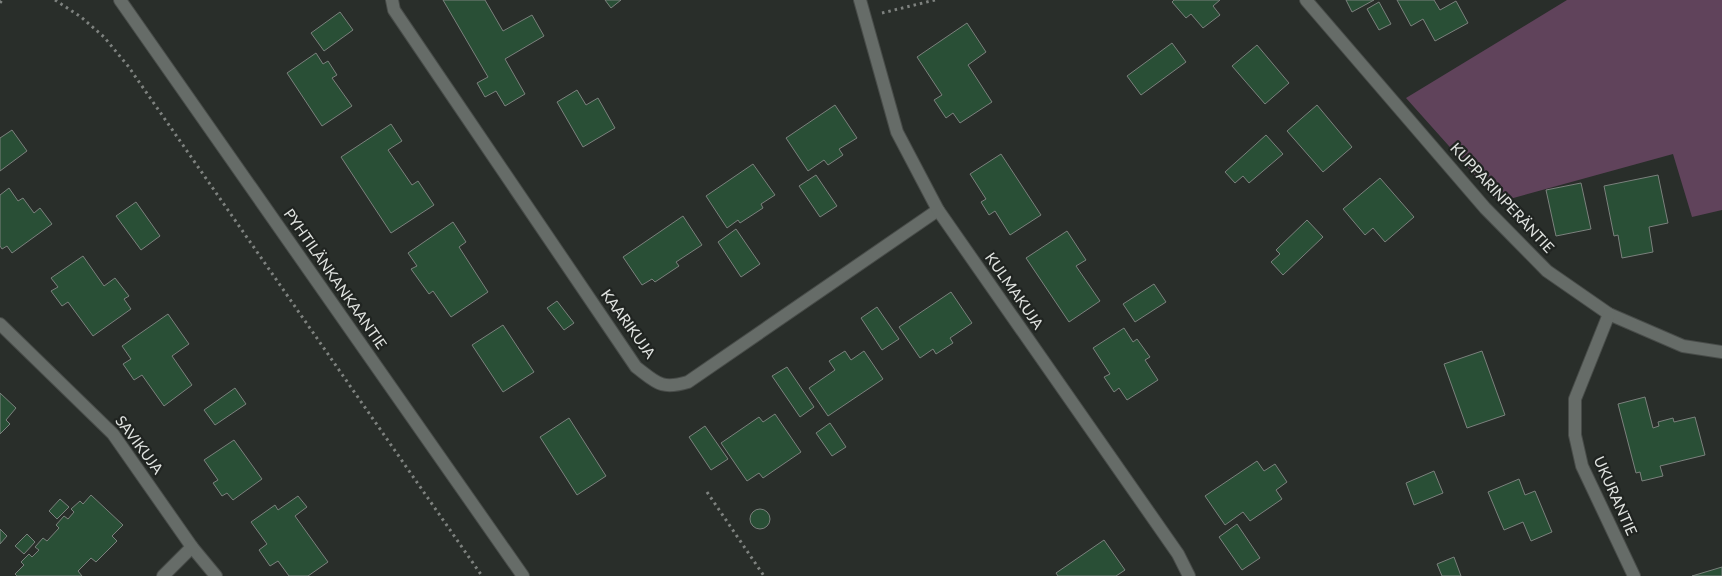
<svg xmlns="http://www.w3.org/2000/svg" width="1722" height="576" viewBox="0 0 1722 576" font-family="Lato,sans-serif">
  <rect width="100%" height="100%" fill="#292e2a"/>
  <path fill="#60435b" d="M1567,0H1722V210L1692,217L1673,154L1499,202L1406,98Z"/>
  <g fill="#294f36" stroke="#7b817d">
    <path d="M443,0H485L503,31L532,15L544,36L505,59L525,94L505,106L496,91L485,97L477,83L488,77Z"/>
    <path d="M605,0H621L611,8Z"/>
    <path d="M1174,0H1220L1213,6L1220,15L1203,28L1191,14L1186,18L1172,2Z"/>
    <path d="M1346,0H1374L1352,12Z"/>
    <path d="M1397,0H1434L1440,10L1456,1L1468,23L1435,41L1423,19L1411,26Z"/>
    <path d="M1379,2L1391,24L1379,30L1367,9Z"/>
    <path d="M340,12L353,30L324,51L311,33Z"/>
    <path d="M967,23L986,52L968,65L992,102L960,123L953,113L946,118L934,100L942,95L917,57Z"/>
    <path d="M1172,43L1186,62L1141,95L1127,76Z"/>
    <path d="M1257,45L1289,83L1265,104L1232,66Z"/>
    <path d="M316,53L323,64L328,61L337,75L332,78L352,106L322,126L287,73Z"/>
    <path d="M577,90L586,105L598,98L615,128L583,147L557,102Z"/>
    <path d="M835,105L857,138L839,149L843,155L828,165L824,160L808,171L786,138Z"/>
    <path d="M1317,105L1352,147L1323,172L1287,131Z"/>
    <path d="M391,124L402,141L388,150L412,185L418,181L434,205L391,233L341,157Z"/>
    <path d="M12,130L27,151L0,171V138Z"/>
    <path d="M1266,135L1283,154L1249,183L1243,176L1235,183L1225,172Z"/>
    <path d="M1001,154L1041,215L1010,235L995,211L989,215L981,202L986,199L970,174Z"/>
    <path d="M753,164L775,195L761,204L763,208L740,223L738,220L727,228L706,196Z"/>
    <path d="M816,175L837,206L820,217L799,186Z"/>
    <path d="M1658,175L1668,223L1649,227L1653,252L1622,258L1618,235L1614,236L1604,186Z"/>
    <path d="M1380,178L1414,217L1385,242L1373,228L1365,235L1343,209Z"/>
    <path d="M1581,183L1591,229L1556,236L1546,190Z"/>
    <path d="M9,188L18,201L23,198L34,213L40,208L52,224L12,253L7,246L2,249L0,246V195Z"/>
    <path d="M136,202L160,236L141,250L116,216Z"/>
    <path d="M683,216L702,245L676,262L679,266L655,282L652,279L642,285L623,257Z"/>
    <path d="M1307,220L1323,237L1283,275L1271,262L1280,254L1276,250Z"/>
    <path d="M453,222L466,242L459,247L488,292L451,317L433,291L429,294L411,269L417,266L408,253Z"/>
    <path d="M736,229L760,264L741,277L718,242Z"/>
    <path d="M1067,231L1086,260L1076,266L1100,301L1069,322L1026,258Z"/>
    <path d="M83,256L104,286L115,278L129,296L124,299L131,309L93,336L68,302L62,306L51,291L58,287L51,278Z"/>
    <path d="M1154,284L1166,302L1135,322L1123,304Z"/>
    <path d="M951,292L972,323L950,338L953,343L936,354L933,349L920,358L899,327Z"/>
    <path d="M557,301L574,323L564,330L547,308Z"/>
    <path d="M877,307L899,339L882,350L861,318Z"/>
    <path d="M168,314L189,344L172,356L192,385L164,406L142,375L134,380L123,364L131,359L122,346Z"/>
    <path d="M503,325L534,372L503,392L472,345Z"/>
    <path d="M1124,328L1133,342L1137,339L1150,357L1145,360L1158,380L1127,400L1119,388L1114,392L1104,377L1110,374L1093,348Z"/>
    <path d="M845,351L851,360L864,351L883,379L828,416L809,388L835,370L829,361Z"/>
    <path d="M1482,351L1505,415L1467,428L1444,364Z"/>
    <path d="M787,367L814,407L800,417L772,376Z"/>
    <path d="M235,388L246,404L215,425L204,410Z"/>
    <path d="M0,393L16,408L6,420L10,424L0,434Z"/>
    <path d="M1645,397L1653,428L1659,426L1658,422L1673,418L1674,422L1695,417L1705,455L1660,466L1663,476L1642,481L1640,472L1636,473L1618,404Z"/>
    <path d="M775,414L801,452L763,478L759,473L747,481L721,443L759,417L763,422Z"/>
    <path d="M569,418L606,476L577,495L540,437Z"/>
    <path d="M830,423L846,447L832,456L816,433Z"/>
    <path d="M705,426L728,459L711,470L689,437Z"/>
    <path d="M234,440L262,479L233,500L227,493L222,496L213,483L218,480L204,460Z"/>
    <path d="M1257,461L1264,471L1275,464L1287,482L1276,490L1282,499L1250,521L1243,512L1225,525L1205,496Z"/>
    <path d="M1434,471L1443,493L1414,505L1406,483Z"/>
    <path d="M1519,479L1525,495L1535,491L1552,532L1531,541L1523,522L1504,530L1488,492Z"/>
    <path d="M91,495L123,525L112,536L117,541L96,562L91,558L78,571L82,576H17L15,574L24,565L21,562L29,554L32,557L39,550L35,547L43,538L47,541L59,528L56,525L64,516L68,519L74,512L71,509L80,501L83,504Z"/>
    <path d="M298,496L307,507L295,516L328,562L308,576H289L278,561L270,566L259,550L267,544L251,522L275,505L278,510Z"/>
    <path d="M60,499L69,507L57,519L49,511Z"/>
    <circle cx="760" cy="519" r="10"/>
    <path d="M1237,524L1260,558L1242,570L1219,537Z"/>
    <path d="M0,529L7,536L0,544Z"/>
    <path d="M27,534L35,542L24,554L15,546Z"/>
    <path d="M1104,540L1125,570L1116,576H1058L1056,573Z"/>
    <path d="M1454,557L1461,576H1442L1437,564Z"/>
    <path d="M1722,567V576H1692Z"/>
  </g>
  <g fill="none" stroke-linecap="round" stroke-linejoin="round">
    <g stroke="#484c49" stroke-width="14">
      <g id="minor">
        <path d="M392,0L394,10L636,367C657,383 661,390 688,382L938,210"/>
        <path d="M860,0L897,132L938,210L1178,554L1189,576"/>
        <path d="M1306,0L1485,208L1547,271L1609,314L1683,346L1722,352"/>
        <path d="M1609,314L1575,399V435L1582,466L1634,576"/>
        <path d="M0,324L113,434L192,547L216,576"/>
        <path d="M163,576L192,547"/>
      </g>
    </g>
    <g stroke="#484c49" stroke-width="14">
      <path id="tertiary" d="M120,0L523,576"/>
    </g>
    <g stroke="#7e827f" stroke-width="3" stroke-dasharray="2.5 4" stroke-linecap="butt">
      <path d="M55,0L81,17L104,37L128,66L482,576"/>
      <path d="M0,3L2,0"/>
      <path d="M882,13L935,0"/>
      <path d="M707,492L764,576"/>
    </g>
    <use href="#minor" stroke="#666c68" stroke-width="12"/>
    <use href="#tertiary" stroke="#666c68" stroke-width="12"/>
  </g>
  <g text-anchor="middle" stroke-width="4.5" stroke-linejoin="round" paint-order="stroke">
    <g font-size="15" fill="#e1e4e1" stroke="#202421">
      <text transform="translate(1502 198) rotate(47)" y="5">KUPPARINPERÄNTIE</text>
      <text transform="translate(335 279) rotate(55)" y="5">PYHTILÄNKANKAANTIE</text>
      <text transform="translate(1014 291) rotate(55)" y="5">KULMAKUJA</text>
      <text transform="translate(628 324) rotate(54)" y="5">KAARIKUJA</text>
      <text transform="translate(139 445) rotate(53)" y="5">SAVIKUJA</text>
      <text transform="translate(1615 496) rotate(66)" y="5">UKURANTIE</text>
    </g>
  </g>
</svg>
